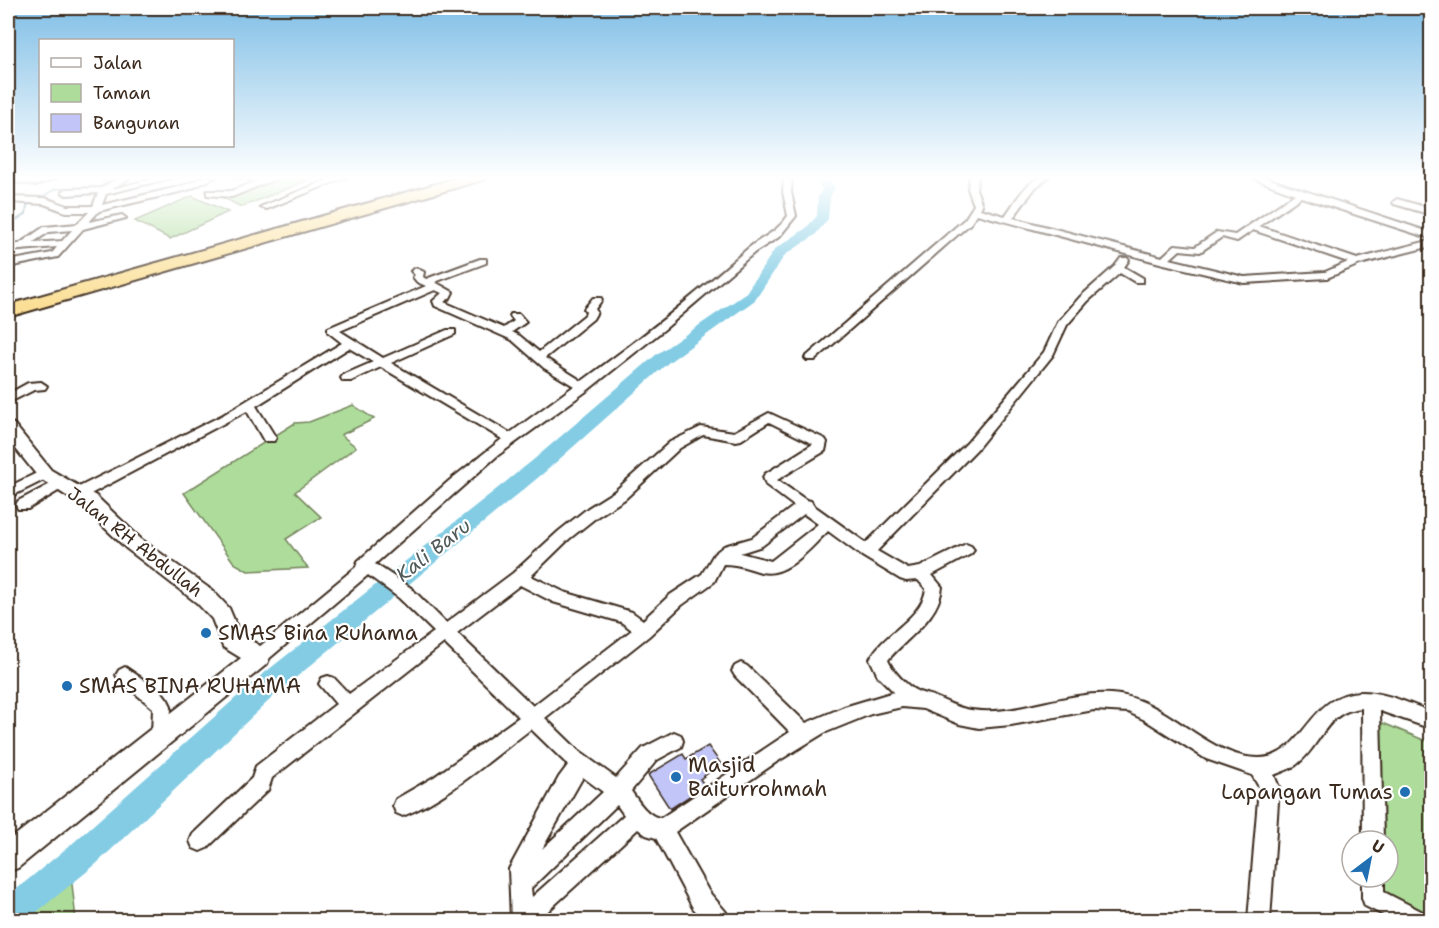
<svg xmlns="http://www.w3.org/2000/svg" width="1439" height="928" viewBox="0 0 1439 928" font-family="'Shantell Sans',sans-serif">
  <rect width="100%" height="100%" fill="#fff"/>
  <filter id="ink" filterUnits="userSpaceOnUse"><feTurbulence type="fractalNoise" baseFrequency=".0167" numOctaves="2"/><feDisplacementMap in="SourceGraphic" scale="12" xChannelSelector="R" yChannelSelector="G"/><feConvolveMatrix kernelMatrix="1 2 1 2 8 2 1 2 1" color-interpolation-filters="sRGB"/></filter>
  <g filter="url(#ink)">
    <g fill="#addc9b" stroke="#74835c" stroke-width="1.5">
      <path d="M283,176H319L241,207L224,198Z"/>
      <path d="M192,196L228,212L170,239L135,221Z"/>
      <path d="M353,405L374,419L341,435L356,447L295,492L321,517L286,539L308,568L248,571L234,563L184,493L295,423L309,422Z"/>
      <path d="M1378,721L1431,743V916L1379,889V877H1388V841H1379Z"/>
      <path d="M71,875L76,920H24Z"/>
    </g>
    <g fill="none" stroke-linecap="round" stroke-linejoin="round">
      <g stroke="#668b95" stroke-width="2">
        <path d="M103,183L112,176"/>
        <path d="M39,199L55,189L95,187"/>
        <path d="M8,225L26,214L27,205L33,202"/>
      </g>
      <path fill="#83cce4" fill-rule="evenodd" d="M814,176H828L826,178L835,188L830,197L828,219L815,235L785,255L755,300L669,362L546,471L276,694L95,865L27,920H8V896L73,843L258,678L532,461L657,354L745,294L775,249L805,229L817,216L818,197L823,188L815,181Z"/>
    </g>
    <path fill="#c1c5f7" stroke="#3b2a1e" stroke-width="1.5" d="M708,746L721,764L700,779L705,786L670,809L648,775L683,754L686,759Z"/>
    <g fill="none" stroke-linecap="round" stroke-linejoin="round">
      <g stroke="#3b2a1e" stroke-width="4">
        <g id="street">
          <path d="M9,176L36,180L49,176H62L36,185L8,181Z"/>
          <path d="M122,176H133L112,189L164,176H180L106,194L102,205L182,186L206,176H218L188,190L99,211L89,222L122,215L126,218L83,229L58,257L8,267V261L52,253L57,247L8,251V245L19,244L44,227L77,224L89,212H66L44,204L8,202V197L45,198L67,206H93L98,193L66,195L62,192L66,189L101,188ZM72,230L62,241L32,243L49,232Z"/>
          <path d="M230,176H283L232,197L207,195V191H231L257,181Z"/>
          <path d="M337,176H349L267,209L260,207Z"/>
          <path d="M784,176H792L791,192L796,216L779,237L755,252L666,328L588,390L497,456L375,564L411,588L446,623L513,573L559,531L588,508L615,491L670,442L701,427L734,432L769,413L825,439L827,442L825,451L777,480L806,500L811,501L813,505L866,543L967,443L1044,352L1058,322L1080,297L1115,266L1121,258H1127L1129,260L1124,267L1143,278V282H1135L1120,273L1088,301L1067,325L1053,355L977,449L877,551L908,569L920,567L966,544L971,546L974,550L971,554L932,575L942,587C939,619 907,637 888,660C892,670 906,685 915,690C920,693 927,694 933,696C945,701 957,708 971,710C1018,717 1063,691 1111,694C1167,697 1206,758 1259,758C1306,757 1307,693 1362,692C1386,692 1410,704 1432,712V729L1380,711L1383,841H1363L1362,708C1324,711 1322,746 1296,765C1290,769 1281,772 1274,775L1279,787L1270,920H1248L1259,787L1252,775L1206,759L1145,720L1128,712L1094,710L1011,725L979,728L959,724L923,709L902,707L871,714L824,733L775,763L675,832L709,892L726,912L729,920H704L693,908L656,838L646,835L638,829L538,920H511L509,869L559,777L568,765L531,729C491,759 450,797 403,816L396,813L393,806L396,799L434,777L519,717L444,643L272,778L268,790L207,848L200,851L193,848L190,841L193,834L252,778L256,766L336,704L319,684L322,678L328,676L334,678L349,694L434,632L399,598L368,575L265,662L259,664L253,662L250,657L253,652L356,567L358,561L450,480L502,439L381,367L351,381H343L341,378L343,375L373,362L349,348L256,406L276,438L274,441H264L247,411L83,498H73L71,494L73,490L223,415L342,343L328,332V328L426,286L417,282L413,277L415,275L411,271L416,268L424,272L423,277L426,279L480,259H486V263L435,282L453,292L450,298L444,302L504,328L514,321L510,316L511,314H519L526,322L512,332L520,336L539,352L585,315L586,312L584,309L593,298H601L602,300L595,309L597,312L593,319L545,358L582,381C639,340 693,297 745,251C760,237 775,235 788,216L783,192ZM435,290L442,293L433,301L435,306L512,340L544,368L574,386L510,433L391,363L455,334V330H447L383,358L340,331ZM769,422L813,444L765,474L763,477L766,485L794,506L752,538L724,546L714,554L702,574L670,595L643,620L632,612L564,592L531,576L569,539L598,516L625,499L680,448L703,435L736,441L741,440ZM804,514L818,524L771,561L740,553L762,546ZM828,531L862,556L900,579L906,581L918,580L926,589C922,619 883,633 870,659L878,676L894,692L844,707L806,723L747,666L741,663L735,666L732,671L735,676L790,732L661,818C648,817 638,801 631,791L657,760L681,747L683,741L681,735L674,732L643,748L616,778L580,752L545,718L649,636L682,605L714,582L723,564C738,564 747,568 761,572C787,578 811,547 828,531ZM520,585L553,602L621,622L632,630L533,706L457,633ZM583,777L603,792L542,849ZM617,805L624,815L532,897L531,888Z"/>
          <path d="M970,176H978L976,189L982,205L980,209L1005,216C1017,200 1028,176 1050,176L1035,188L1013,218L1162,257L1175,245L1195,247L1217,232L1235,235L1295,194L1247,176H1260L1432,233V239L1301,197L1259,226L1357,259L1432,240V246L1360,264L1327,278L1244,283L1160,263L977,214L971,223L815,360H807L805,358L807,356L965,219L974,205L968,189ZM1253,230L1348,262L1325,272L1244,277L1170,259L1180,250L1200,252L1222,237L1237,241Z"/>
          <path d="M1397,199L1432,209V215L1394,204L1393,202Z"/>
          <path d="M41,382L47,386L45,389L34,390L8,403V394L28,383Z"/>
          <path d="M45,469L52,474L50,477L8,498V487Z"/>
          <path d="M60,479L65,481L67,484L65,487L28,509H18L16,505L18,501Z"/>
          <path d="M125,667L162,692L168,700L171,706L170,735L168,741L161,744L154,741L152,735L153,708L119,680L116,675L119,670Z"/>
          <path d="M1362,877H1384V892L1423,912L1426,920H1393L1365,906L1362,898Z"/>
        </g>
      </g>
      <g stroke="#3b2a1e" stroke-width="4">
        <path id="secondary" d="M8,422L14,424L51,470L96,496L141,539L213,591L229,608L240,634L267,650L270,657L267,664L18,868L8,872V841L241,658L223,647L212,619L197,603L127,549L82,506L39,478L8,439Z"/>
      </g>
      <g stroke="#3b2a1e" stroke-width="4">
        <path id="highway" d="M464,176H488L486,179L8,317V305Z"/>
      </g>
      <use href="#street" fill="#fff" fill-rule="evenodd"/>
      <use href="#secondary" fill="#fff" fill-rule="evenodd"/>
      <use href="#highway" fill="#fbdf96" fill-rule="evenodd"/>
    </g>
  </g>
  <linearGradient id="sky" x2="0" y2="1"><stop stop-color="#7fbee6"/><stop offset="0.58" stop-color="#fff"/><stop offset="1" stop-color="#fff" stop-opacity="0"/></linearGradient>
  <rect width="1439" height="306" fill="url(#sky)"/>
  <g fill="#1f6fb2" stroke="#fff" stroke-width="2">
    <circle cx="206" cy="633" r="6"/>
    <circle cx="67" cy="686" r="6"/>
    <circle cx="676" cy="777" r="6"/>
    <circle cx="1405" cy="792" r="6"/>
  </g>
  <g text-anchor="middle" stroke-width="4.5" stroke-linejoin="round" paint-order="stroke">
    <g font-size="18" fill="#3b2a1e" stroke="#fff">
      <text transform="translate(135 542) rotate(38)" y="6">Jalan RH Abdullah</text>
    </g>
    <g font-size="20" font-style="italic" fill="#515b59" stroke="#fff">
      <text transform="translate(433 550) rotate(-38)" y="7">Kali Baru</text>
    </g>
    <g font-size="21" fill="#3b2a1e" stroke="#fff" text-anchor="start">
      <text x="218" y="640">SMAS Bina Ruhama</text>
      <text x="79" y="693">SMAS BINA RUHAMA</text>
      <text x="688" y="772">Masjid<tspan x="688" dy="24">Baiturrohmah</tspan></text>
      <text x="1393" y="799" text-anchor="end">Lapangan Tumas</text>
    </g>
  </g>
  <rect width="1439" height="928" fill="none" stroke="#fff" stroke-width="30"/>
  <rect x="15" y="15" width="1409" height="898" fill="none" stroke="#3b2a1e" stroke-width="2" filter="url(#ink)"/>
  <rect x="39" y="39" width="195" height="108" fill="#ffffff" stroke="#b1aaa5" stroke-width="1.5"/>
  <rect x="51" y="58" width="30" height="9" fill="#ffffff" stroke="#b1aaa5" stroke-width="1.5"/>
  <text x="93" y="69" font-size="18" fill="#3b2a1e">Jalan</text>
  <rect x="51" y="84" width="30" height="18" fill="#addc9b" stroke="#b1aaa5" stroke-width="1.5"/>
  <text x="93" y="99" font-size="18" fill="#3b2a1e">Taman</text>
  <rect x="51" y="114" width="30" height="18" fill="#c1c5f7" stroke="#b1aaa5" stroke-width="1.5"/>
  <text x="93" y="129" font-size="18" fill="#3b2a1e">Bangunan</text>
  <g transform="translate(1370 859) rotate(32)"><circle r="28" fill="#ffffff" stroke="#b1aaa5" stroke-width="1.5"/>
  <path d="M0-4.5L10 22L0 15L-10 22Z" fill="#1f6fb2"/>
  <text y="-9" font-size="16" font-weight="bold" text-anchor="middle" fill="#3b2a1e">U</text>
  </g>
</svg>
